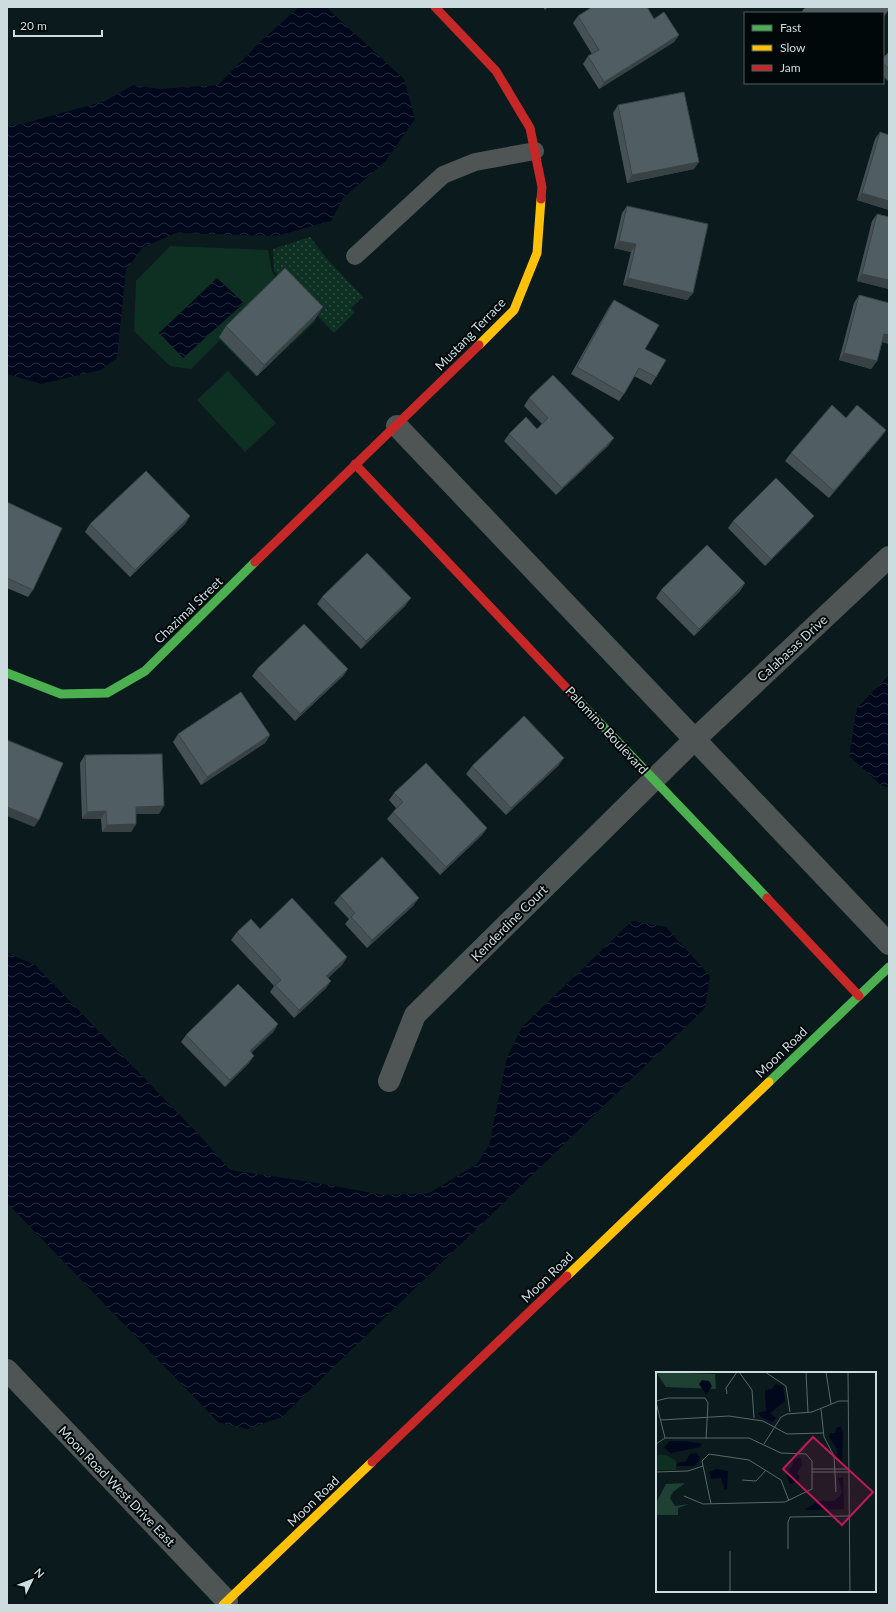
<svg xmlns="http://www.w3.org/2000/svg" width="896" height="1612" viewBox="0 0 896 1612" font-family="Lato,sans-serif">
  <defs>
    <pattern id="park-dots" width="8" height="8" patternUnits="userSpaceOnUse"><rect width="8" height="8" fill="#0e3023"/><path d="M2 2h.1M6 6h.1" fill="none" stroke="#304e42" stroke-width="1.8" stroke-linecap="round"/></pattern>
    <pattern id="water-waves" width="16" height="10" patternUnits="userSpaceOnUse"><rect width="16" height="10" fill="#01081b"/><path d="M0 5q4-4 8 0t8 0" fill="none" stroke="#252c3c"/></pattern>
  </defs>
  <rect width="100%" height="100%" fill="#0b1a1d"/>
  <g fill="#0e3023">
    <path d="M170,246L268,250L272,272L316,321L256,377L220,340L191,369L170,366L134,331L136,281Z"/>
    <path d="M228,371L276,423L245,452L197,400Z"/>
  </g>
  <path fill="url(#park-dots)" d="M310,237L327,259L363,297L351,308L355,312L334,333L274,271L273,249Z"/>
  <g fill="url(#water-waves)">
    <path d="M299,7H326L404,79L415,119L385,162L343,198L331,221L276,236L176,233L143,247L126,269L117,358L101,370L41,384L7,374V126L22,124L105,101L133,85L160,89L218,85L261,41Z"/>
    <path d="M217,278L244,303L183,358L159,333Z"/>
    <path d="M889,675V787L882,786L849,756L857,708Z"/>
    <path d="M632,921L666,927L710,976L705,1008L282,1417L247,1429L218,1422L7,1203V953L35,965L203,1139L230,1170L318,1183L383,1195L429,1193L477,1164L489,1145L507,1057L522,1027Z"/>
  </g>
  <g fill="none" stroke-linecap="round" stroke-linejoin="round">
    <path stroke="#4f5554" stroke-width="18" d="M355,256L443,175L475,162L535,151"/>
    <g stroke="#4f5554" stroke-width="22">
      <path d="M397,426L889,944"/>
      <path d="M389,1081L415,1015L694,740L889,557"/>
      <path d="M7,1370L227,1601"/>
    </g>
    <g stroke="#4caf50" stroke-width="9">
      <path d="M7,673L61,694L107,693L145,671L255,562"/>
      <path d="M575,697L767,898"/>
      <path d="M769,1082L889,967"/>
    </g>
    <g stroke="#ffc107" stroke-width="9">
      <path d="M479,345L514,310L537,253L541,199"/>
      <path d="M567,1276L769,1082"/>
      <path d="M223,1605L372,1462"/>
    </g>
    <g stroke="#c62828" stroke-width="9">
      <path d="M435,7L496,71L530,128L542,187L541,199"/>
      <path d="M355,464L575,697"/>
      <path d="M255,562L479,345"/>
      <path d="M767,898L859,996"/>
      <path d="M372,1462L567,1276"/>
    </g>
  </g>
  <g fill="#455155">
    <path d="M543,7H548L545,10Z"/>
    <path d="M578,16L654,19L679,35L674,42L599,89L583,64L588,56L592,54L573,23Z"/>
    <path d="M889,52V82L883,76V58Z"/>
    <path d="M618,105L694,169L627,183L613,113Z"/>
    <path d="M880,132L889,210L857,200L875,139Z"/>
    <path d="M627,206L693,293L687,300L623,285L631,252L614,248L622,213Z"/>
    <path d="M877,214L889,289L857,281L872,221Z"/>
    <path d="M859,295L889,303V344L882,342L877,361L871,369L839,360L854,303Z"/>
    <path d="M614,300L645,349L656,377L651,385L634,376L624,394L619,401L571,374L609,307Z"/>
    <path d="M316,318L257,376L219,337L226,326Z"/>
    <path d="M529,398L609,445L556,495L504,441L509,434L537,429L542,424L524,406Z"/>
    <path d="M846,418L886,430L881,437L829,498L785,461L791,453Z"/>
    <path d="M7,502L33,590L28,597L7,588Z"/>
    <path d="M190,516L185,524L130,577L85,532L90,524Z"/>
    <path d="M814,516L808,523L765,566L728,528L733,521Z"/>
    <path d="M745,583L740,591L694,636L656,598L661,590Z"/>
    <path d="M322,597L406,605L361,649L317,604Z"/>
    <path d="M257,669H348L343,676L295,721L252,676Z"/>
    <path d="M178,734L270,735L265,743L201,785L173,742Z"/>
    <path d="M85,755L159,814H136V824L131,832H102L101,819H82L80,763Z"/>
    <path d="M559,765L506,815L466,774L472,766Z"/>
    <path d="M394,793L487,828L482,835L440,875L387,819L393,812L396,808L389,800Z"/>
    <path d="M340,896L414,905L367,948L345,924L349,919L334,903Z"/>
    <path d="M260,929L347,957L342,965L328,978L326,988L294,1018L270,992L274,986L231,940L237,932Z"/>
    <path d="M278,1024L273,1032L251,1053L254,1056L249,1063L225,1087L181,1042L186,1035Z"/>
  </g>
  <g fill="#384245">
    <path d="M889,10L885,16L883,18V16Z"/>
    <path d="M679,35L674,42L599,89L604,82Z"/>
    <path d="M699,162L694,169L627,183L632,175Z"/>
    <path d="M862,193L889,201V210L857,200Z"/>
    <path d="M619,241L636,244L631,252L614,248Z"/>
    <path d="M862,274L889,280V289L857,281Z"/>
    <path d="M628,278L693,293L687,300L623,285Z"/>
    <path d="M323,307L316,318L257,376L264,365Z"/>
    <path d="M884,334L889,335V344L879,341Z"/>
    <path d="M844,353L877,361L871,369L839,360Z"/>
    <path d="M886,430L881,437L829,498L834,491Z"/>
    <path d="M614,438L609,445L556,495L562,488Z"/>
    <path d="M190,516L185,524L130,577L135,570Z"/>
    <path d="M814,516L808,523L765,566L771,559Z"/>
    <path d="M745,583L740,591L694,636L699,629Z"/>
    <path d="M411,598L406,605L361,649L366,641Z"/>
    <path d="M348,669L343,676L295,721L300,714Z"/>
    <path d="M270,735L265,743L201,785L207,777Z"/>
    <path d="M564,758L559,765L506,815L511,808Z"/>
    <path d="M164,806L159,814H130L136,807Z"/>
    <path d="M7,807L39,820L34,827L7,816Z"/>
    <path d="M106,811L101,819H82L87,812Z"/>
    <path d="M136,824L131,832H102L107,825Z"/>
    <path d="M487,828L482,835L440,875L446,867Z"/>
    <path d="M419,898L414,905L367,948L372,940Z"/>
    <path d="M347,957L342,965L321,984L326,976Z"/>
    <path d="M331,981L326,988L294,1018L299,1010Z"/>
    <path d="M278,1024L273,1032L245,1059L250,1051Z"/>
    <path d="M254,1056L249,1063L225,1087L230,1080Z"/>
  </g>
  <g fill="#505e63" stroke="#384245">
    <path d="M592,7H647L654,19L664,12L679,35L604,82L588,56L599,50L578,16Z"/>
    <path d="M806,7H888L889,10L883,16V13H804L802,11Z"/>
    <path d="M889,52V69L883,63V58Z"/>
    <path d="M684,92L699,162L632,175L618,105Z"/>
    <path d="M880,132L889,135V201L862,193Z"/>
    <path d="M627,206L708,224L693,293L628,278L636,244L619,241Z"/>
    <path d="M877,214L889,217V280L862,274Z"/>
    <path d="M285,268L323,307L264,365L226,326Z"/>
    <path d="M859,295L889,303V335L884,334L877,361L844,353Z"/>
    <path d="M614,300L659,325L645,349L666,360L656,377L639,368L624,394L577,367Z"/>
    <path d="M553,375L614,438L562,488L509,434L526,417L537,429L548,418L529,398Z"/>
    <path d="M832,405L846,418L857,405L886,430L834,491L791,453Z"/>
    <path d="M146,471L190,516L135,570L90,524Z"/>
    <path d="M776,478L814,516L771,559L733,521Z"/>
    <path d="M7,502L62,528L33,590L7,578Z"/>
    <path d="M707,545L745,583L699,629L661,590Z"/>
    <path d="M367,553L411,598L366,641L322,597Z"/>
    <path d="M304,624L348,669L300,714L257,669Z"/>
    <path d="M241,692L270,735L207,777L178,734Z"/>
    <path d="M524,716L564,758L511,808L472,766Z"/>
    <path d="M7,740L63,763L39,820L7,807Z"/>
    <path d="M162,754L164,806L136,807V824L107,825L106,811L87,812L85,755Z"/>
    <path d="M426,763L487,828L446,867L393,812L403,802L394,793Z"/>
    <path d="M382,857L419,898L372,940L351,917L355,913L340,896Z"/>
    <path d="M292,898L347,957L326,976L331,981L299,1010L275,985L281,980L237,932L251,919L260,929Z"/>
    <path d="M238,984L278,1024L250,1051L254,1056L230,1080L186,1035Z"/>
  </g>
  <g text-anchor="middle" stroke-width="4" stroke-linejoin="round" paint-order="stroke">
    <g font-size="13" fill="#cddddf" stroke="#01080a">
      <text transform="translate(470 334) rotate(-46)" y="5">Mustang Terrace</text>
      <text transform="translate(188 610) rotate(-44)" y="5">Chazimal Street</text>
      <text transform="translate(792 648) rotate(-43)" y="5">Calabasas Drive</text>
      <text transform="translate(607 730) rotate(47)" y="5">Palomino Boulevard</text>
      <text transform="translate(509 923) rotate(-45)" y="5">Kenderdine Court</text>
      <text transform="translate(781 1052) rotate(-44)" y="5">Moon Road</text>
      <text transform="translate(547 1277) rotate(-44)" y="5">Moon Road</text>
      <text transform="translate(117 1486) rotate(46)" y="5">Moon Road West Drive East</text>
      <text transform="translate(313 1501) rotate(-44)" y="5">Moon Road</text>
    </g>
  </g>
  <g transform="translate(656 1372)">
    <rect width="220" height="220" fill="#0b1a1d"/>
    <path d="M0,0L59,2L60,17L10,15ZM29,111L17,120L14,126L19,134L33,132L22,136V143H0V131L10,112Z" fill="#1e4133"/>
    <path d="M1,83H10L20,89V98H1Z" fill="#0e3023"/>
    <path d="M46,8L53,9L56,14L50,23L43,12ZM120,12L127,14L129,29L114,41L120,46L117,50L105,45L102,41L110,39L109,18L116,17ZM181,55H185L187,61L186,92L182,90L181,77L173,65L174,61H179ZM14,69H30L46,72L44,75L15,81L8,76ZM41,81L44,86L39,94H20L23,90H29L34,82ZM137,86H145L146,93L141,101L144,105L142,109L134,112L130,104L137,92ZM60,97L72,99L71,118L68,117L65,106L55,107L53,100ZM187,105L188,137L148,138L163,129H178L184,124L186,120L182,106Z" fill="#01081b"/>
    <path fill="none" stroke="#59686b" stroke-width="1" d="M83,0L96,18L98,46M109,0L130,14L134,40M150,0L152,41M170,0L175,32M192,0L194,220M71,22L70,16L81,0M0,29L12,26H49L52,31L50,67M0,30L9,66M165,37L168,65L178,84L180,120M5,48L73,44L107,49L131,62L167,61M0,72L9,66H93L125,81L150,82L156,89V117L129,130L47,132L28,124M108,72L125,45L131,42L156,40L183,29H192M156,97H193M0,100L32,99L47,94M156,100H193M86,108L100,109L110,98M55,132L46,89L53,82L93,88L125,108L133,129M132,177V150L134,145L193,144M74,179V220"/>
    <path fill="#c2185b" fill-opacity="0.15" stroke="#c2185b" stroke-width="2" d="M157,65L217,120L186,153L127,97Z"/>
    <rect width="220" height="220" fill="none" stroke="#cddddf" stroke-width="2"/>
  </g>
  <rect width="896" height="1612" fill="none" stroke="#cddddf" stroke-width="16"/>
  <rect x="744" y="12" width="140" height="72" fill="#01080a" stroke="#535d5f"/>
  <rect x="752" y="25" width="20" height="6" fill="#4caf50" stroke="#535d5f"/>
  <text x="780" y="32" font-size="12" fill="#cddddf">Fast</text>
  <rect x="752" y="45" width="20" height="6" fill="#ffc107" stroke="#535d5f"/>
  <text x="780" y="52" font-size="12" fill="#cddddf">Slow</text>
  <rect x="752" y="65" width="20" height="6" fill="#c62828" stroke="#535d5f"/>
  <text x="780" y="72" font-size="12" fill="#cddddf">Jam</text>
  <g transform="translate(32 1580) rotate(47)" stroke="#01080a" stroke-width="3" paint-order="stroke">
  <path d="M0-3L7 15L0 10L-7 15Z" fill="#cddddf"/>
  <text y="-6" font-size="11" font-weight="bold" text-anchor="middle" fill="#cddddf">N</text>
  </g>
  <path d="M14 30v6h88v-6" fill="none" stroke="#cddddf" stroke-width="2"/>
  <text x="20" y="30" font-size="12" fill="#cddddf" stroke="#01080a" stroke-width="3" paint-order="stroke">20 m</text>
</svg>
